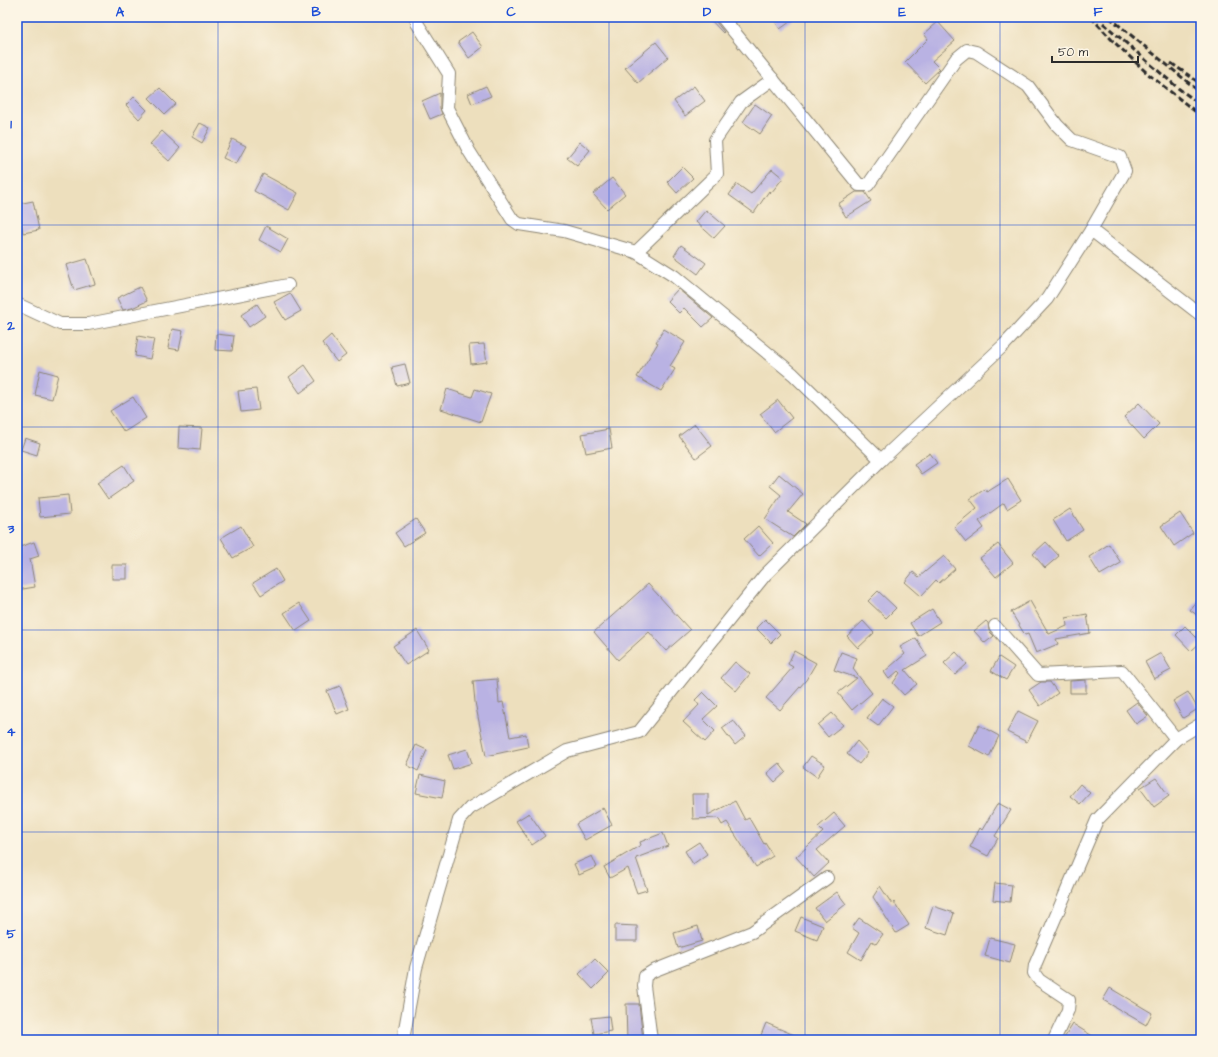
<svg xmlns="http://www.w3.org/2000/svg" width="1218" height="1057" viewBox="0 0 1218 1057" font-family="'Architects Daughter',sans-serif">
  <rect width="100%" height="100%" fill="#fcf5e5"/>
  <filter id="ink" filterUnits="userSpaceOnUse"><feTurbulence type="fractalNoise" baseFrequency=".025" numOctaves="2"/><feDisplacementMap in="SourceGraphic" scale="8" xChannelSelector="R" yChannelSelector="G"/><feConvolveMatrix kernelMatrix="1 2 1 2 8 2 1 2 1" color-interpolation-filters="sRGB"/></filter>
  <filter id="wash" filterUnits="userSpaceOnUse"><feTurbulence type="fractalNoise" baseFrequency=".012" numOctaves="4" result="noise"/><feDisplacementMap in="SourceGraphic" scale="16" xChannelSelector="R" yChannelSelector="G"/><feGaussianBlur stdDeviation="0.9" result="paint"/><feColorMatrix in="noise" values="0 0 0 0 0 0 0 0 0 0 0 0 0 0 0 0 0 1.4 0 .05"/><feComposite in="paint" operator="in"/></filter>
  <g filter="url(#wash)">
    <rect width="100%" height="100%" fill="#eddfbd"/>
    <g id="blocks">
      <g fill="#b9b2e3">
        <path d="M708,17H715L716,22L724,32L723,33Z"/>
        <path d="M772,17H797L780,29Z"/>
        <path d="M938,22L955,41L932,61L940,69L925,83L905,62L928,39L924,34Z"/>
        <path d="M472,32L483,47L469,58L458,42Z"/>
        <path d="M656,42L668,57L638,83L625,68Z"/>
        <path d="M486,86L491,96L472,104L468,94Z"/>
        <path d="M694,86L705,101L685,116L674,101Z"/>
        <path d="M160,88L176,104L165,114L149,98Z"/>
        <path d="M440,93V108L442,114L430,119L422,101Z"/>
        <path d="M134,97L147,110L139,119L126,105Z"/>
        <path d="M755,104L772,116L760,134L743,122Z"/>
        <path d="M200,123L210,128L202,143L192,137Z"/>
        <path d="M162,131L180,148L169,161L150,144Z"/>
        <path d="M232,139L246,146L236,164L223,158Z"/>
        <path d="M580,142L590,150L577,166L567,158Z"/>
        <path d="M682,167L693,178L677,193L667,182Z"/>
        <path d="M772,169L783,178L771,193L769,191L754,213L729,195L737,184L751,194Z"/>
        <path d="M263,174L298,193L289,210L254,191Z"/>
        <path d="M612,178L625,194L607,209L593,194Z"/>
        <path d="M856,192H865L871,201L846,217L838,204Z"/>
        <path d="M33,201L39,230L23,233L18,204Z"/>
        <path d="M706,210L725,226L714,238L696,222Z"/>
        <path d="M266,226L288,239L281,252L259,240Z"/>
        <path d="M681,245L706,263L698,274L674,256Z"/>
        <path d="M87,259L95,284L74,290L66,265Z"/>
        <path d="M140,287L147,301L132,308L123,310L117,298Z"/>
        <path d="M678,289L713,318L703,327L684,308L679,313L667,301Z"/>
        <path d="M290,293L301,311L285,320L274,302Z"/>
        <path d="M257,304L265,316L249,327L241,315Z"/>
        <path d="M172,329L183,331L179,350L168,348Z"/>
        <path d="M664,329L685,342L670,366L675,369L661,391L637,377L658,343L656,342Z"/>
        <path d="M216,334L234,336L232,351L215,350Z"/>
        <path d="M331,335L346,355L337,362L322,343Z"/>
        <path d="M138,336L154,339L150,359L135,356Z"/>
        <path d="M484,344L487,362L471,364L469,345Z"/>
        <path d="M405,364L410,383L397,386L392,367Z"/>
        <path d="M305,365L316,381L300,393L289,377Z"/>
        <path d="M40,370L58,375L52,399L35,395Z"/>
        <path d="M256,389L259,410L241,412L238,391Z"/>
        <path d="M447,389L472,397L475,389L491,394L481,422L441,409Z"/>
        <path d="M133,397L146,418L124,432L110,411Z"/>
        <path d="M778,400L792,418L774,432L760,414Z"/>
        <path d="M1139,403L1159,424L1144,439L1124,417Z"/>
        <path d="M695,424L712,446L696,458L679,436Z"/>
        <path d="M179,427L202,428L200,450L178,448Z"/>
        <path d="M609,429L612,448L586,453L582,434Z"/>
        <path d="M25,438L40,443L37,455L21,450Z"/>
        <path d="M930,453L937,463L921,474L914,464Z"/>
        <path d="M124,465L134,481L108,499L97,483Z"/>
        <path d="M779,474L803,494L788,512L806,524L793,537L765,519L781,495L770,486Z"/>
        <path d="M1008,479L1021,500L1007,509L1004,503L979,521L984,528L966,542L954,527L977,508L970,499L985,489L987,492Z"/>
        <path d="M68,495L70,514L40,517L38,498Z"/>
        <path d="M1070,509L1083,530L1066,541L1053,520Z"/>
        <path d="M1180,513L1193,533L1174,546L1161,526Z"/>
        <path d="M416,519L425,533L404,546L395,533Z"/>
        <path d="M241,526L253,547L233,558L221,538Z"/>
        <path d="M758,526L773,543L759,556L744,539Z"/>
        <path d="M34,542L39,556L30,559L35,587L17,590V548Z"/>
        <path d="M1046,542L1059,556L1045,568L1033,554Z"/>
        <path d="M998,544L1013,563L996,577L980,558Z"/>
        <path d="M1109,544L1121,563L1100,575L1089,557Z"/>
        <path d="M944,556L955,569L939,583L936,580L921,596L905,582L913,572L919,577Z"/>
        <rect x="112" y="565" width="15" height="14"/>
        <path d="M276,569L283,581L261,595L253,583Z"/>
        <path d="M648,584L690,630L666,651L649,632L618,660L594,632Z"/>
        <path d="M878,591L896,608L886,618L868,601Z"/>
        <path d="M1201,596V618L1190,610Z"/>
        <path d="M1030,601L1049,634L1067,626L1066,618L1087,614L1090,633L1056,639L1058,644L1036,653L1028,634L1025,635L1011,612Z"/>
        <path d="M299,603L311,621L296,631L284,613Z"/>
        <path d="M932,609L940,622L918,636L910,623Z"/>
        <path d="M765,619L780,634L771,643L756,628Z"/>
        <path d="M863,621L874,633L858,648L847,636Z"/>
        <path d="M986,621L988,623L989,631L994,636L985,643L974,631Z"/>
        <path d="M1185,626L1201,642L1191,651L1176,635Z"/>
        <path d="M417,630L429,650L406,665L393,646Z"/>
        <path d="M916,638L927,656L905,670L917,684L904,695L893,683L900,673L898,671L889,679L884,672L905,654L900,647Z"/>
        <path d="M794,651L816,663L806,680L780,710L766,698L793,667L788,664Z"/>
        <path d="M841,652L857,658L853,669L872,693L852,710L838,693L857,678L834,670Z"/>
        <path d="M956,652L967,664L955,675L944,663Z"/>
        <path d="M1161,653L1171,670L1154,679L1145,662Z"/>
        <path d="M999,657L1014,667L1006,680L991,671Z"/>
        <path d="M735,662L750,674L736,691L721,678Z"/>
        <path d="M497,679L499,703L503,702L510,737L526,734L528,747L486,756L475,702L473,681Z"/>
        <path d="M1086,680V693H1070V681Z"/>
        <path d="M1041,682H1050L1058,693L1040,706L1029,690Z"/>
        <path d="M340,686L349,709L337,714L327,691Z"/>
        <path d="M703,692L717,706L703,719L715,731L705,742L683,722L699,705L695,700Z"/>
        <path d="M1188,692L1198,709L1183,718L1173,701Z"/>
        <path d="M882,698L893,706L878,726L867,718Z"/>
        <path d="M1137,702L1148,716L1136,724L1126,710Z"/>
        <path d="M1018,711L1038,721L1027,742L1007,732Z"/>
        <path d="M832,713L843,725L828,737L818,725Z"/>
        <path d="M733,720L746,736L735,745L722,728Z"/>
        <path d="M979,725L999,736L989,757L969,746Z"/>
        <path d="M857,741L868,753L859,764L847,754Z"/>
        <path d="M416,745L427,750L418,771L407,765Z"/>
        <path d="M467,749L472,763L453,769L448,755Z"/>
        <path d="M811,756L825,765L817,777L803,767Z"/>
        <path d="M779,763L786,772L775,782L767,773Z"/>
        <path d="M420,775L445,781L442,798L416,793Z"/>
        <path d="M1156,778L1169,796L1154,807L1140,788Z"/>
        <path d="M1080,784L1090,793L1080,804L1070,796Z"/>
        <path d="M692,794H708V815L735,801L745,820L749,818L764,844L765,843L773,856L756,867L727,822L722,825L718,818L693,819Z"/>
        <path d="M998,803L1011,810L995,836L998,838L988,856L970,847L980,828L982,830Z"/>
        <path d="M603,808L612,825L585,840L576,824Z"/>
        <path d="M529,813L545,836L532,845L516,821Z"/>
        <path d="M834,813L845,826L817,850L829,863L814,877L796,857L823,832L818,827Z"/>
        <path d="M663,833L668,846L636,858L647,890L637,893L628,868L610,878L604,867L641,845L640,842Z"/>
        <path d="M699,842L707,854L693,864L685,851Z"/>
        <path d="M592,856L597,867L579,875L574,864Z"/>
        <path d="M995,883L1012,885L1010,902L993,900Z"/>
        <path d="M880,886L892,904L894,902L909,925L896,933L873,897Z"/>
        <path d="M837,892L846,904L825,921L815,908Z"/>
        <path d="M933,906L954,913L947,935L926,928Z"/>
        <path d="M801,917L823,926L817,940L795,931Z"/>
        <path d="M859,918L883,934L876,944L872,941L861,960L848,952L859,933L852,928Z"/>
        <path d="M615,925L637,926V941H615Z"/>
        <path d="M698,926L702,941L678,948L674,933Z"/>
        <path d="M990,938L1015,944L1010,963L985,956Z"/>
        <path d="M595,959L609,973L593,989L579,974Z"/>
        <path d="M1110,988L1152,1013L1146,1025L1103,1000Z"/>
        <path d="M626,1004H639L643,1040H627Z"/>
        <path d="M609,1016L611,1031L594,1034L591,1018Z"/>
        <path d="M766,1023L806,1040H759Z"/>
        <path d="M1073,1024L1099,1040H1063Z"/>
      </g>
    </g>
  </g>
  <g filter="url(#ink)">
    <use href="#blocks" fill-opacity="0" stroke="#8c8574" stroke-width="1"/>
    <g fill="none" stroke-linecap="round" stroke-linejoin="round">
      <g stroke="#8c8574" stroke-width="14">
        <g id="street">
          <path d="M416,17L417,23L449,74L447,108L469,151L512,219L519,224L564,231L636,252L674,276L793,374L881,460"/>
          <path d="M722,17L859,185H868L956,59L967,50L976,52L1028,86L1057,125L1072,140L1120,157L1125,171L1091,230"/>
          <path d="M636,252L717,174L715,140L741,102L773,79"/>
          <path d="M17,304L60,324H88L288,285"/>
          <path d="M995,626L1038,675L1122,671L1176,739"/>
          <path d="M403,1040L416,968L459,820L470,808L567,751L639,732L765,575L881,460L1005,344L1047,299L1091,230L1201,315"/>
          <path d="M651,1040L644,986L645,976L653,971L752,932L827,878"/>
          <path d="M1054,1040L1068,1010L1069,1000L1039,980L1034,973L1035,965L1097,820L1176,739L1201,724"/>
        </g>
      </g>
      <use href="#street" stroke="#fff" stroke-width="12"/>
      <g stroke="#2b2b2b" stroke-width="3" stroke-dasharray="6 3" stroke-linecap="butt">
        <path d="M1091,17L1113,41L1147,73L1201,116"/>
        <path d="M1109,17L1201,93"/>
        <path d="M1103,23L1178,88L1201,105"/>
        <path d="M1171,63L1201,84"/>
      </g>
    </g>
  </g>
  <path fill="none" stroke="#1d4ed8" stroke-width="1" stroke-opacity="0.55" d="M218,17V1040M413,17V1040M609,17V1040M805,17V1040M1000,17V1040M17,225H1201M17,427H1201M17,630H1201M17,832H1201"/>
  <rect width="1218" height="1057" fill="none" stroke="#fcf5e5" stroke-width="44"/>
  <path d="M1052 56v6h86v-6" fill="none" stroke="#2b2b2b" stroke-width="2"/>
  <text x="1058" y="56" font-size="12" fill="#2b2b2b" stroke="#fcf5e5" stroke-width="3" paint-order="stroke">50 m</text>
  <rect x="22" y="22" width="1174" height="1013" fill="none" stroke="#1d4ed8" stroke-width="1.5"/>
  <g font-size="13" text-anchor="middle" font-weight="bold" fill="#1d4ed8">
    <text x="120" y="16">A</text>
    <text x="316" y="16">B</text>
    <text x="511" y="16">C</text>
    <text x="707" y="16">D</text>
    <text x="902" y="16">E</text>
    <text x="1098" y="16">F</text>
    <text x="11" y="128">1</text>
    <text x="11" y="330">2</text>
    <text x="11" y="533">3</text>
    <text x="11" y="736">4</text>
    <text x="11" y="938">5</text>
  </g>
</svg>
